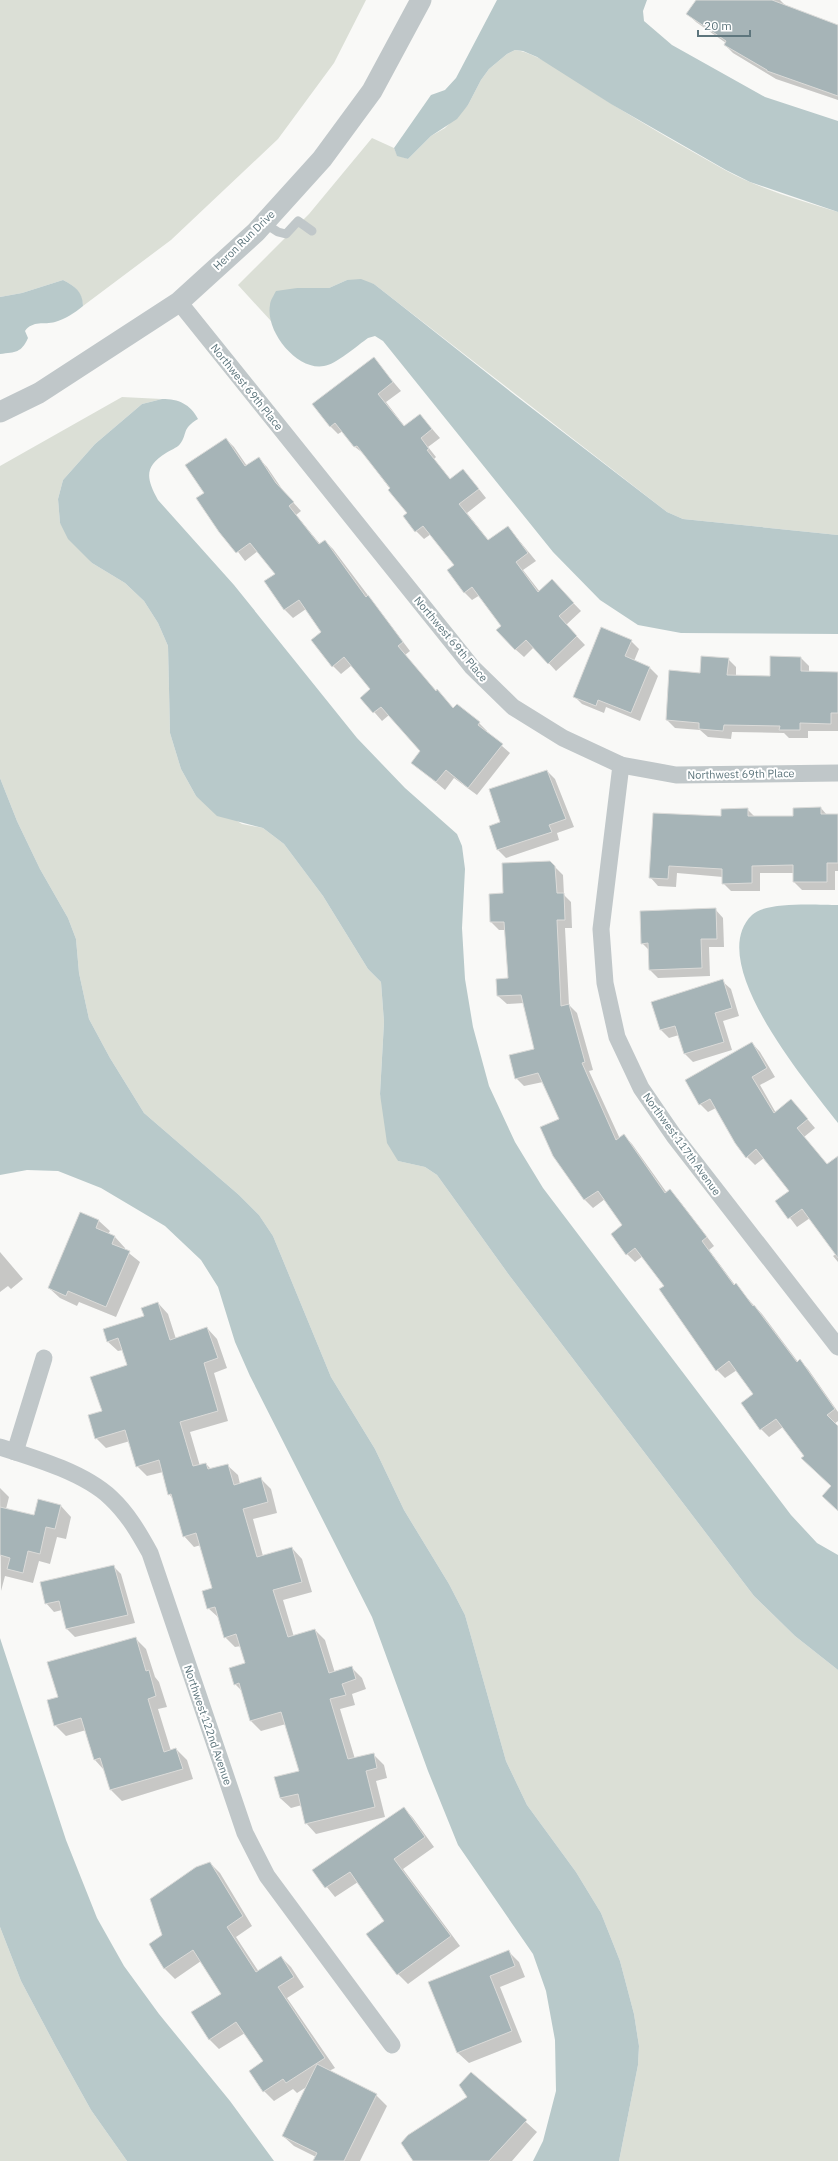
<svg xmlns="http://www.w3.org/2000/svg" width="838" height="2161" viewBox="0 0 838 2161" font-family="'IBM Plex Sans',sans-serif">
  <rect width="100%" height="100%" fill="#f9f9f7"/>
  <g fill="#dbdfd6">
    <path d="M0,0H366L334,63L278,139L171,240L83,306C82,292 75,286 63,280L22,293L0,297Z"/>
    <path d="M515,50C539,52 588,89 610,103C647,126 686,148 725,170C760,189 800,200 838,212V535L683,519L667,512L374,284L347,280L329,288H297L270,305L271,321L238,285L309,214L372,138L394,148L397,155L408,159L431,136L445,128L468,105L481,80L489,69L507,54Z"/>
    <path d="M122,397L162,399L142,404L95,444L63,480L58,499L60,523L92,563L125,583L144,601L158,623L168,646L170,733L181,769L196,796L242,824L263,828L284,844L323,896L368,969L381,982L384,1022L380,1094L398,1161L425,1167L437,1175L509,1275L754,1596L795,1636L838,1670V2161H619L638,2065L639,2046L634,2014L620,1961L601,1913L576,1872L527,1805L506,1761L465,1615L449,1584L404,1510L375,1449L331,1377L273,1236L259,1215L239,1195L144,1113L110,1058L89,1019L79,973L76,939L68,918L40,869L17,821L0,778V466Z"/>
    <path d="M0,1927L21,1981L56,2047L91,2110L127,2161H0Z"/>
  </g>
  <g fill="#b8c9ca">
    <path d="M497,0H647L643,11L644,21L672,45L765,97L838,121V212L750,182L726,170L611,104L537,57L523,51L515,50L507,54L489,69L481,80L468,105L457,119L431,136L408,159L397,156L394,148L431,95L445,90L456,78Z"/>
    <path d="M361,279L374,284L397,302L516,396L667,512L683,519L838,535V634L681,633L638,625L600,600L553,552L383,341L375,336L368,338C358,345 335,365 324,366C297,371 265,331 270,305C270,301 274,295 276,291L297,288H329L347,280Z"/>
    <path d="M63,280C75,286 83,292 83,306C75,313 65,319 55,322C44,325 33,320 25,331L28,338C21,353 16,352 0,354V297L22,293Z"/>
    <path d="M162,399C179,399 190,404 198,419C181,429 188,434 180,444C177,448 170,450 166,453C144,467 146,478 158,500L234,585L357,738L405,788L457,834L462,846L465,869L462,928L465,979L473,1027L489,1086L515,1142L543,1188L791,1515L817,1543L838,1555V1670L795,1636L754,1596L509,1275L437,1175L425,1167L398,1161L387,1143L380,1094L384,1022L381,982L368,969L323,896L284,844L263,828L217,816L196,796L181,769L170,733L168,646L158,623L144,601L125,583L92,563L68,539L60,523L58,499L63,480L95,444L142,404Z"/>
    <path d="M0,778L17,821L40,869L68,918L76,939L79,973L89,1019L110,1058L144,1113L239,1195L259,1215L273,1236L331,1377L375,1449L404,1510L449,1584L465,1615L506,1761L527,1805L576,1872L601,1913L620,1961L634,2014L639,2046L638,2065L619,2161H533L543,2141L556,2091L555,2040L546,1991L533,1954L458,1845L428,1771L372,1617L250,1376L235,1342L218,1287L201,1260L165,1226L101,1188L58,1171L27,1170L0,1175Z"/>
    <path d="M838,905V1123C809,1085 703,962 752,915C766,901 818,905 838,905Z"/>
    <path d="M0,1638L66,1840L97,1918L124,1966L159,2014L230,2101L274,2161H127L91,2110L56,2047L21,1981L0,1927Z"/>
  </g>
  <g fill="#0003">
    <path d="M697,0H780L786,6L838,27V100L776,79L733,53L725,45L726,43L696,22L688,14Z"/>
    <path d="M373,358L401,391L386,402L405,427L420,415L440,438L428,447L436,457L434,459L451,480L471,479L486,498L467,513L489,541L508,527L536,561L523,570L540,592L560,589L581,611L566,625L585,645L556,671L534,647L524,657L515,649L502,626L480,595L472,600L464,592L455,566L431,534L424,539L416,531L408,513L364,454L355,447L343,431L338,434L330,426Z"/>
    <path d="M226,439L234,447L247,466L259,459L267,467L284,492L301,511L296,515L320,544L325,541L333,549L410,651L405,655L436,691L454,709L479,723L487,731L486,732L510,753L477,795L454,778L445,790L412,762L421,751L389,715L382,721L362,698L372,689L352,665L341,674L333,666L322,632L306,609L293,618L285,610L277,574L258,551L245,561L197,498L205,493Z"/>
    <path d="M631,641L639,649L634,661L650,668L658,676L640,721L606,707L604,713L582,704L574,696Z"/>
    <path d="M801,658L809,666V672L838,673V731H808V738H789L784,733L732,732L731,739L708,737L700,730L675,728L667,720L701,674L728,659L736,667V676L771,677Z"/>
    <path d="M547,771L555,779L574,827L557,833L559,840L506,858L498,850L490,827L501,823Z"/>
    <path d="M821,808L827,815H838V871H835V890H802L794,882V873H760V891H731L723,883V877L677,873L676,887L658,886L650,877L722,817L747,809L755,817H794Z"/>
    <path d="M550,862L563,875L564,895L571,902L572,928H565L569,1005L577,1013L593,1070L589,1071L620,1139L624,1136L632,1144L667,1193L670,1191L678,1199L714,1246L709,1250L735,1285L762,1314L798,1362L800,1361L808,1369L838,1412V1421L834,1424L838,1427V1510L832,1486L805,1456L783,1427L769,1437L761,1429L755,1394L737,1370L725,1378L717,1370L665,1286L643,1256L635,1262L627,1254L623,1226L605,1199L593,1208L585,1200L553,1155L560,1119L543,1082L524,1086L516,1078L535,1050L524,1003L507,1004L498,996L497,979H509L506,930H499L491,922L504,894Z"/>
    <path d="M715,909L723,918L724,947H709L710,976L658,978L650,970L649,950L642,943Z"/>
    <path d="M722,981L731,989L739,1016L723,1021L732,1050L693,1062L685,1054L679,1035L669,1038L661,1030L653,1002Z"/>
    <path d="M752,1043L760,1052L775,1077L760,1085L776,1113L791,1100L815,1128L804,1137L827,1165L838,1158V1262L833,1256L836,1254L810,1218L797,1227L777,1201L791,1191L764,1158L755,1165L747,1157L716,1108L708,1112L700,1104Z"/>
    <path d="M81,1213L99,1221L110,1231L108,1234L115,1237L125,1248V1250L140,1262L116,1317L79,1302L77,1306L60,1298L49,1288Z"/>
    <path d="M0,1252L23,1279L11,1289L8,1286L0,1292Z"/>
    <path d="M158,1303L168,1314L176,1339L207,1328L217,1339L227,1368L214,1373L228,1421L190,1432L200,1466L206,1464L211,1469L227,1465L238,1475L240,1484L260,1478L271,1489L277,1513L253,1519L263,1556L292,1548L302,1559L312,1592L283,1600L294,1637L315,1630L325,1640L335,1673L352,1668L362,1678L366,1689L352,1694L355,1705L340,1709L355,1759L373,1754L384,1765L387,1778L376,1781L385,1817L316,1834L306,1823L302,1805L291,1808L280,1798L300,1772L286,1724L261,1731L251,1721L242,1691L235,1684L246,1663L241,1646L235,1647L225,1637L219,1618L208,1608L213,1589L201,1545L194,1547L184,1536L173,1499L169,1494L163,1472L147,1476L137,1466L130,1441L106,1448L96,1438L103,1411L128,1365L123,1350L118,1351L107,1341L145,1316Z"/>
    <path d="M0,1488L9,1497L6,1509L35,1516L61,1506L71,1517L66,1539L57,1537L50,1564L39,1561L33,1583L5,1576L1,1591Z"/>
    <path d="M113,1566L121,1574L135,1623L75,1637L66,1628L62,1610L54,1612L46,1603Z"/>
    <path d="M135,1638L146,1649L155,1677L159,1682L167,1707L158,1709L171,1751L176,1749L187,1760L193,1779L122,1801L111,1790L104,1770L95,1760L86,1730L66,1736L55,1725L59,1698Z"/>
    <path d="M404,1808L413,1818L434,1847L403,1869L460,1946L408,1984L398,1974L385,1921L358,1882L335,1897L313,1870Z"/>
    <path d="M210,1863L220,1873L252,1926L236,1937L259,1972L281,1957L291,1967L304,1987L287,1998L335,2068L329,2071L376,2095L387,2106L360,2161H315L316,2157L294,2146L283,2136L308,2086L297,2093L293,2089L274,2101L264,2091L250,2071L264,2061L245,2033L219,2049L209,2039L222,1994L201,1961L175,1979L165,1969L150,1944L164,1936Z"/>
    <path d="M508,1951L519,1962L525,1977L500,1987L522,2042L469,2063L458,2053L429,1982Z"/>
    <path d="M471,2073L537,2132L512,2161H414L468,2097Z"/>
  </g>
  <g fill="#a6b4b7" stroke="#dbdbd9">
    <path d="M696,0H772L838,25V96L767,71V70L724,45L726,41L686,14Z"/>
    <path d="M374,357L393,382L378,394L404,426L420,414L432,429L421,438L429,449L427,450L450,479L463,469L479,489L459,504L488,540L508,526L528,553L516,562L538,592L552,579L574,603L559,616L577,636L548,664L526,640L515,650L496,630L501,626L472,587L464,593L447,570L454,565L423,526L415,532L403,516L407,513L388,490L390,488L357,446L354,447L335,423L330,427L312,404Z"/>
    <path d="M226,438L245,466L259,457L276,483L294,502L289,506L319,544L325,540L366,597L368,595L403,642L398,646L436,691L437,689L453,708L457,704L480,722L478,725L503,744L468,788L446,770L436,782L411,763L420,751L381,707L373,713L360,698L370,689L344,657L332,667L311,640L321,632L299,600L284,610L264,581L275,574L250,543L236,553L219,532L196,498L204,493L185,465Z"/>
    <path d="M601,627L632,640L625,656L650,667L631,713L598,700L596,706L573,697Z"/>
    <path d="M701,656L729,658L727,675L770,676V656L801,657V671L838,672V713H831V724L800,723V730H779L780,726L724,725L723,731L699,729V723L666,720L669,670L700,673Z"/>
    <path d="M547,770L566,819L549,825L552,832L497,850L489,826L500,822L489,789Z"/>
    <path d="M821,807V814H838V863H827V882H793V865L752,866V883L722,884V869L669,866L668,879L649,878L653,813L721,816V809L748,808V816H793V808Z"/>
    <path d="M550,861L555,866L557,893H564L565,920H557L561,1006L569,1004L585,1062L582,1063L616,1140L624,1134L665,1193L670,1189L707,1237L702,1241L734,1285L736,1283L753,1306L754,1305L797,1362L800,1359L835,1409L827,1415L838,1426V1511L822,1496L831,1486L801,1458L804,1456L776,1419L760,1430L741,1403L753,1394L729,1361L716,1371L659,1289L664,1286L635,1248L626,1255L611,1234L622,1225L598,1191L584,1200L553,1156L540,1127L559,1119L538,1073L515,1079L509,1055L534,1049L521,995L497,996L496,979L508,978L504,922H490L489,894L503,893L502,863Z"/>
    <path d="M716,908L717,939H701L702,968L649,970L648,943L641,944L640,911Z"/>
    <path d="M723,979L732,1008L715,1013L724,1042L684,1054L675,1026L660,1030L651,1002Z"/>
    <path d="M752,1042L767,1068L752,1077L774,1113L791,1099L808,1119L797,1128L827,1164L838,1156V1258L802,1209L788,1219L775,1201L789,1191L756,1149L746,1158L735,1143L710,1099L699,1105L685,1080Z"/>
    <path d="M80,1212L99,1220L96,1228L115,1236L112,1244L130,1251L106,1307L68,1291L66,1296L48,1288Z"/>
    <path d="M158,1302L170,1340L207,1327L218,1358L204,1363L218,1411L180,1422L193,1466L206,1463L208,1469L228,1464L234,1485L261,1477L268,1502L243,1509L257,1557L292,1547L302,1582L273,1590L288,1637L315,1629L329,1673L352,1666L356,1679L342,1684L346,1695L330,1699L348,1759L374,1753L377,1768L366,1771L375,1807L305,1824L298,1794L280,1798L274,1777L299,1771L281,1712L250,1721L239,1683L234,1685L229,1668L245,1663L236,1634L224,1638L215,1607L207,1609L202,1591L212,1588L196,1533L183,1537L171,1494L168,1495L159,1460L136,1467L125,1430L95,1439L88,1415L102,1411L90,1377L127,1365L118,1338L107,1342L103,1329L144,1316L141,1308Z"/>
    <path d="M38,1499L61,1505L55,1529L46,1527L40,1554L28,1551L23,1573L7,1569L10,1558L0,1555V1507L34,1515Z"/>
    <path d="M114,1565L128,1615L66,1629L59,1601L45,1604L40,1582Z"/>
    <path d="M136,1637L146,1671L149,1670L156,1696L148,1699L164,1752L176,1748L183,1769L110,1790L100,1758L94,1760L81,1718L54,1726L47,1700L58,1697L47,1662Z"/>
    <path d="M404,1807L425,1837L394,1859L451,1936L397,1975L366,1934L384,1921L350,1872L325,1888L312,1870Z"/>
    <path d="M210,1862L243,1916L227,1927L256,1972L281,1956L294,1977L278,1987L325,2058L286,2083L283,2079L263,2092L249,2071L263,2061L236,2022L209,2040L191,2012L221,1994L193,1950L164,1969L149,1944L162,1935L150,1899L196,1867Z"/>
    <path d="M509,1950L515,1966L490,1976L512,2031L457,2053L428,1982Z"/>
    <path d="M317,2064L377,2094L344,2161H313L317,2153L282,2136Z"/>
    <path d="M471,2072L527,2120L489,2161H413L401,2143L408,2135L467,2097L459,2085Z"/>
  </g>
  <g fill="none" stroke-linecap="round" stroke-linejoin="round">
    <path stroke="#c0c7c9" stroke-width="9" d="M264,223L278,232L286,234L298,221L312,231"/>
    <g stroke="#c0c7c9" stroke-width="17">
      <path d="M179,302L472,667L513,707L563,738L621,765L676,775L838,773"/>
      <path d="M621,765L601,929L605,983L617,1037L641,1088L674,1136L838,1347"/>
      <path d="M0,1447C35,1458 85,1473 111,1498C128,1514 139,1533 150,1553L245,1833L267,1876L392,2045"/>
      <path d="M15,1452L44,1358"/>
    </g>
    <path stroke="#c0c7c9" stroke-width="21" d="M0,412L39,393L179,302L256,232L322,159L372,91L421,0"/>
  </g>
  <g text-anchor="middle" stroke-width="4" stroke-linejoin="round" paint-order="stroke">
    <g font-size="11" fill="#5e767d" stroke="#fff">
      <text transform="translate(244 240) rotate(-44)" y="4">Heron Run Drive</text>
      <text transform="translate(247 387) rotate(51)" y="4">Northwest 69th Place</text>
      <text transform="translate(451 639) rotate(50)" y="4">Northwest 69th Place</text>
      <text transform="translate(741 774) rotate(-1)" y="4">Northwest 69th Place</text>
      <text transform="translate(682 1144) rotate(54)" y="4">Northwest 117th Avenue</text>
      <text transform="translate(208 1725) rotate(71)" y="4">Northwest 122nd Avenue</text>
    </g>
  </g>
  <path d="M698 30v6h52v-6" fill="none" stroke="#5e767d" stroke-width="2"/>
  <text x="704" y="30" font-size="12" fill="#5e767d" stroke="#ffffff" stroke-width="3" paint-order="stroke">20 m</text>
</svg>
